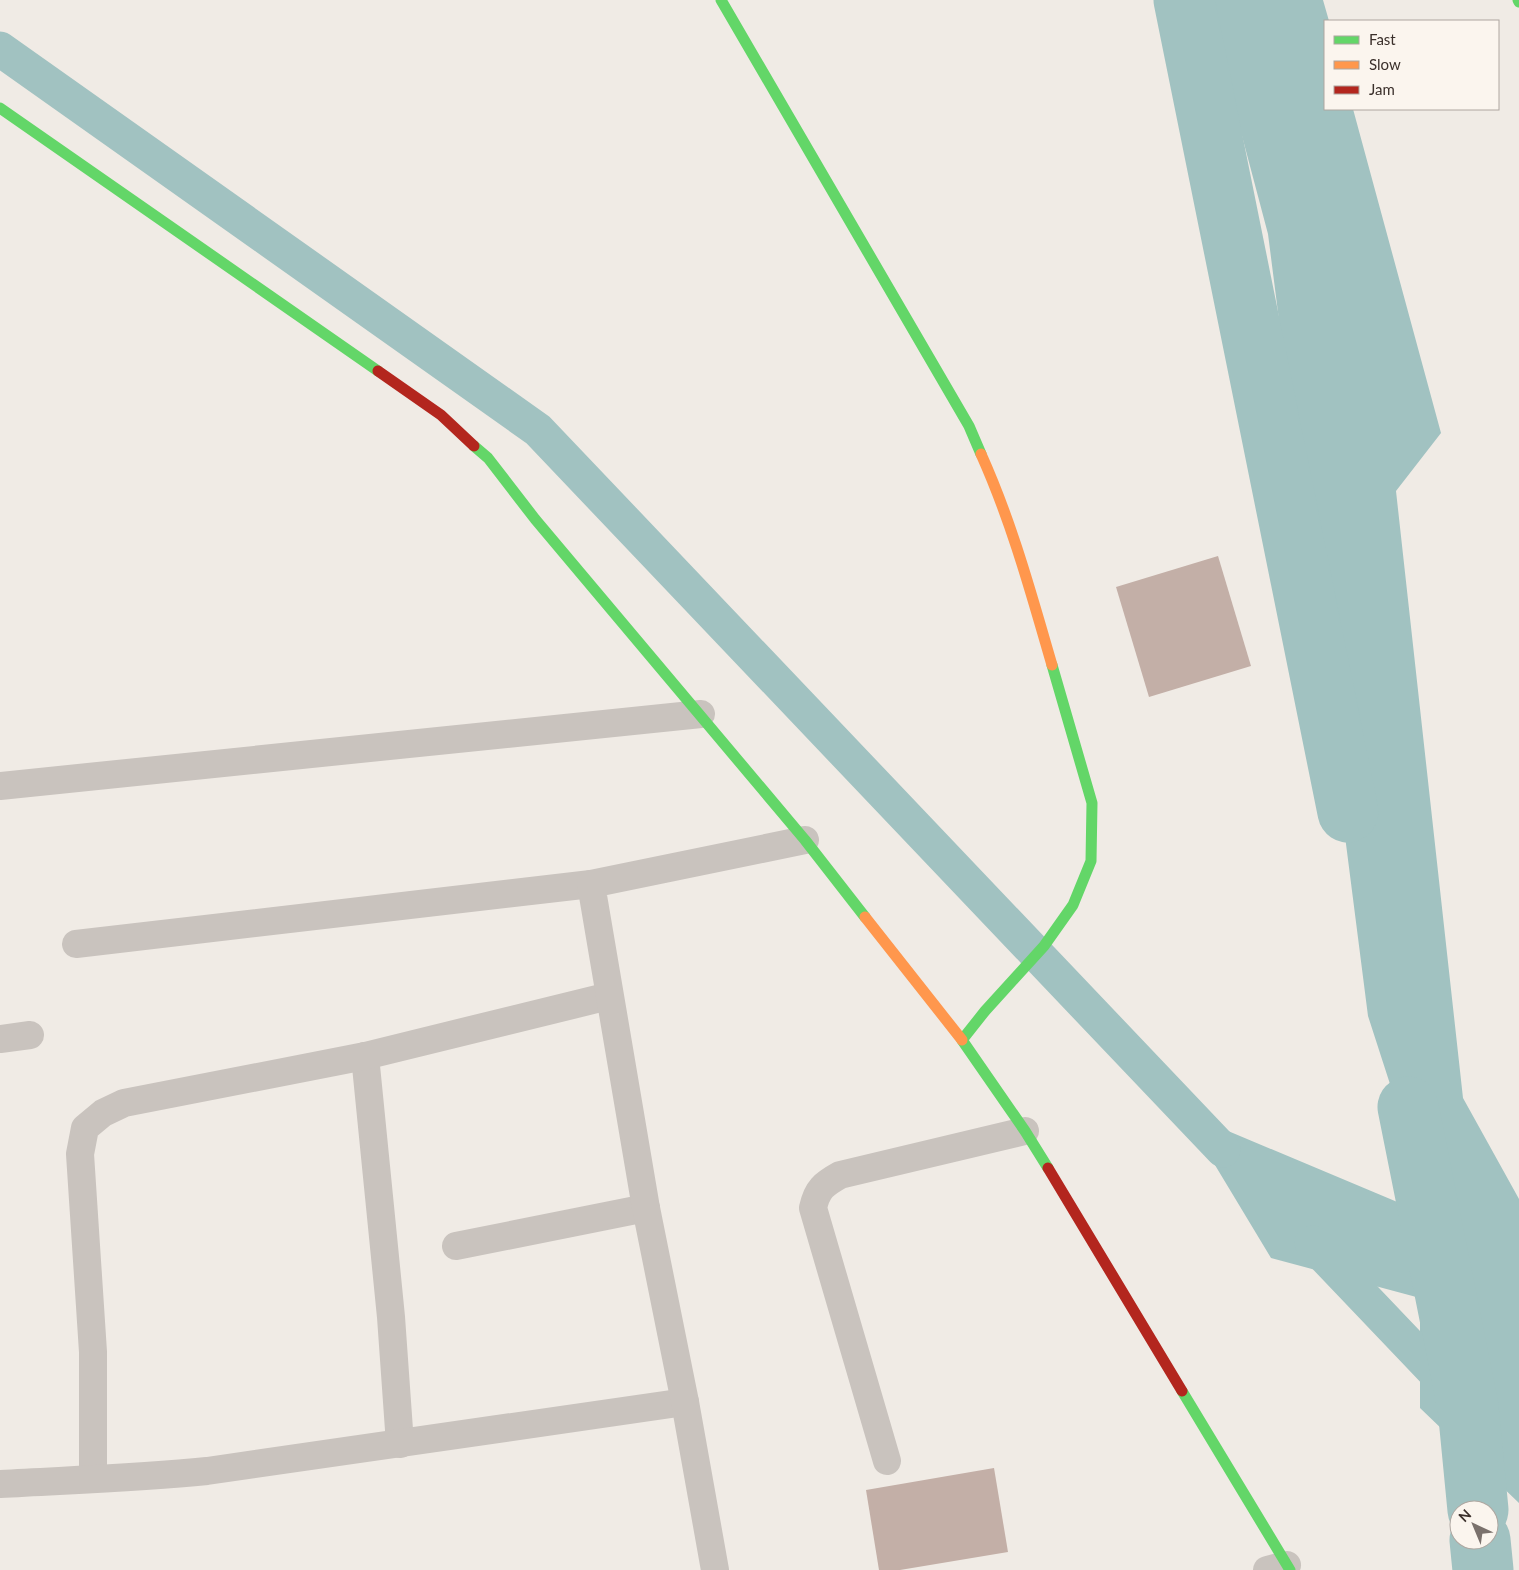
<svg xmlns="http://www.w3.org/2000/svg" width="1519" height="1570" viewBox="0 0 1519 1570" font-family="Lato,sans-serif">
  <rect width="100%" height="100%" fill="#f0ebe5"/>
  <path fill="#a1c2c1" d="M1206,0H1323L1329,21H1325V109H1353L1441,433L1396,491L1463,1098L1519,1199V1503L1420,1408V1298L1271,1258L1183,1112L1433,1217L1368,1016L1268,234Z"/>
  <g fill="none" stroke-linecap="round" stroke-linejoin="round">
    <g stroke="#a1c2c1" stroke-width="35">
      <path d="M0,49L538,430L1223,1150"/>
      <path d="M1312,1243L1454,1392"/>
    </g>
    <g stroke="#a1c2c1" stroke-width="61">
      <path d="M1184,0L1348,812"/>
      <path d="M1408,1107L1468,1407L1478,1510"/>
      <path d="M1480,1540L1483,1570"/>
    </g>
  </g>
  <g fill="#c3afa7">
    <path d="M1218,556L1251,666L1149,697L1116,587Z"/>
    <path d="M994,1468L1008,1552L900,1570H879L866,1490Z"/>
  </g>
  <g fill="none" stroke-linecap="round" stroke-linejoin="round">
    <g stroke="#c9c3be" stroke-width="28">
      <path d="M0,786L701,714"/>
      <path d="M76,944L591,884"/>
      <path d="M0,1039L30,1035"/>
      <path d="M365,1056L391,1317L400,1444"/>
      <path d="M456,1246L646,1208"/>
      <path d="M887,1461L813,1208C817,1189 824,1184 840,1175L1025,1131"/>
      <path d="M93,1478V1352L80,1154L85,1128L103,1113L124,1103L365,1056L609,996"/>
      <path d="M0,1484C69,1480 138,1478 207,1471L685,1402"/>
      <path d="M715,1570L685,1402L646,1208L591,884L805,840"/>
      <path d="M1267,1570L1287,1565"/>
    </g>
    <g stroke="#63d668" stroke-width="11">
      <path d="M721,0L969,426L981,454"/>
      <path d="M1518,0L1519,2"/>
      <path d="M0,108L378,371"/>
      <path d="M474,446L488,458L535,519L805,840L865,917"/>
      <path d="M1048,1168L1025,1131L962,1040L985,1011L1044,946L1073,905L1091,861L1092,803L1052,665"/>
      <path d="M1182,1391L1290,1570"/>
    </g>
    <g stroke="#ff974d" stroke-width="11">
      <path d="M981,454C1012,523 1031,593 1052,665"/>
      <path d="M865,917L962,1040"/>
    </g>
    <g stroke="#b3261e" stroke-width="11">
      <path d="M378,371L441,415L474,446"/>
      <path d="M1048,1168L1182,1391"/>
    </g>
  </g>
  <rect x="1324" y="20" width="175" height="90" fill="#fbf5ee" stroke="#aea6a0"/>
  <rect x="1334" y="36" width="25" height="8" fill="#63d668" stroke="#aea6a0"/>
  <text x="1369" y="45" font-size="15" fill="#3b302b">Fast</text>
  <rect x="1334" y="61" width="25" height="8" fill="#ff974d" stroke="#aea6a0"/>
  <text x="1369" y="70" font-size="15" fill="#3b302b">Slow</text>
  <rect x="1334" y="86" width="25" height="8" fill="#b3261e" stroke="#aea6a0"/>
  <text x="1369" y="95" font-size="15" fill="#3b302b">Jam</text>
  <g transform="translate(1474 1525) rotate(316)"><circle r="24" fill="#fbf5ee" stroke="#aea6a0"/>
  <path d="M0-4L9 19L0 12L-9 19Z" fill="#7a716c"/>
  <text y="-8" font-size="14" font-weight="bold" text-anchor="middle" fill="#3b302b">N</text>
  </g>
</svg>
